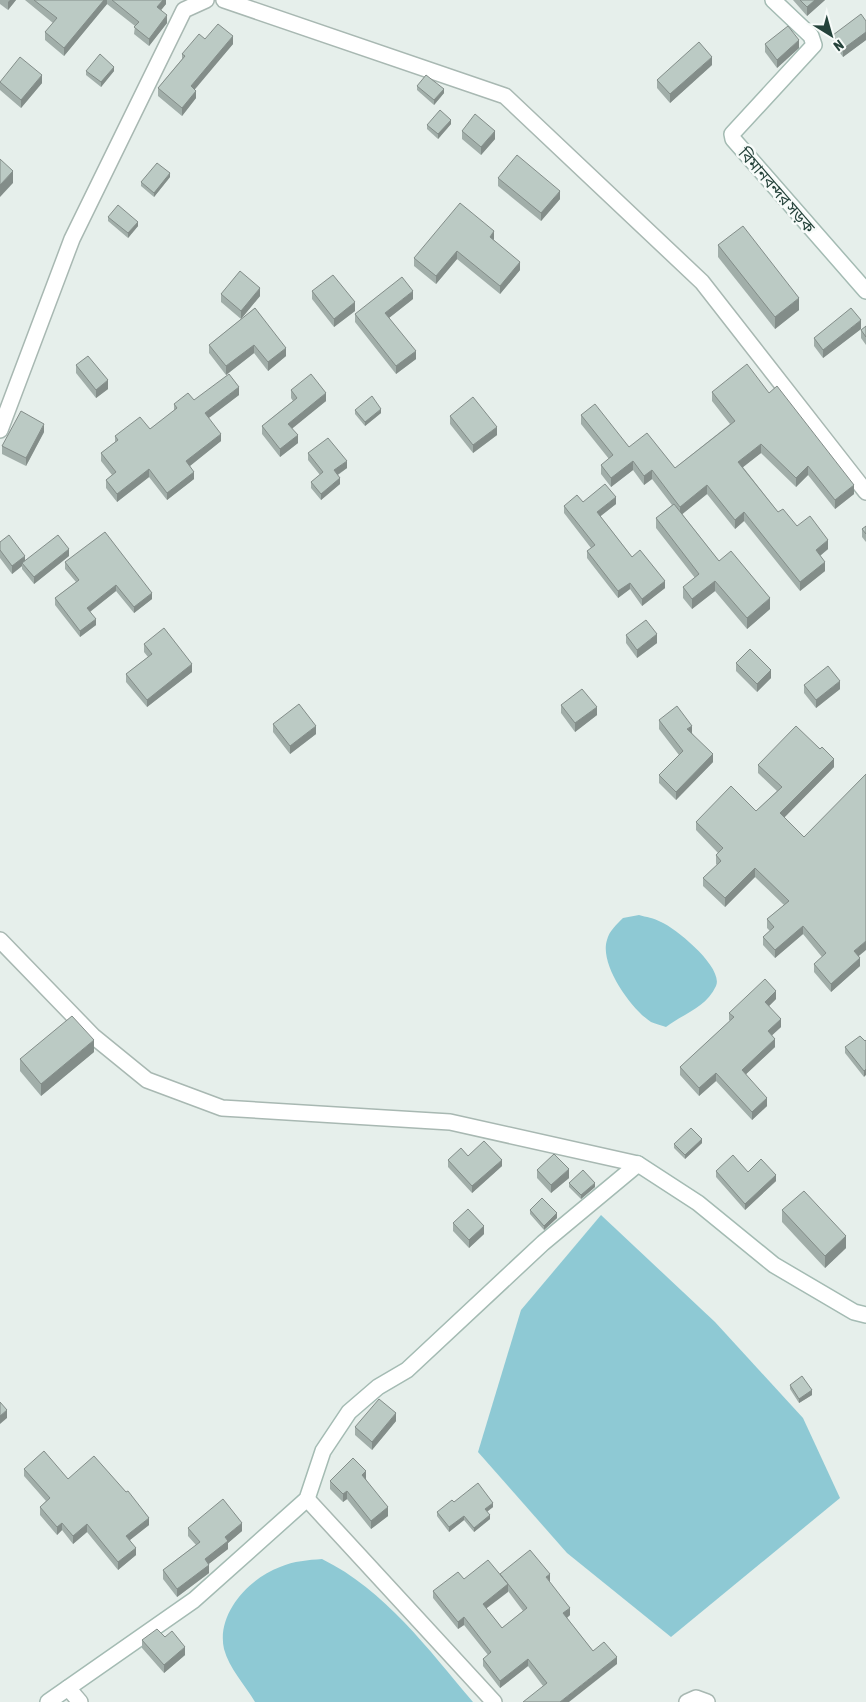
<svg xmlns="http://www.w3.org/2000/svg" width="866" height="1702" viewBox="0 0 866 1702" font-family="'Asap Condensed','Noto Sans Bengali',sans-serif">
  <rect width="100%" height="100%" fill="#e6efeb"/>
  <g fill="#8ec9d4">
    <path d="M639,915C646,917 654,918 661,922C677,929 724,968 716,986C706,1008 684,1013 666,1027C661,1025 655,1024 651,1022C631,1009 599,964 607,940C609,931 617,924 623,918Z"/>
    <path d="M601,1215L715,1322L803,1418L840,1498L671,1637L567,1553L478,1452L521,1310Z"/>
    <path d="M322,1559C385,1590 428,1649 473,1702H255C245,1685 229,1668 224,1649C216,1613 250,1578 280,1567C294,1561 308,1560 322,1559Z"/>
  </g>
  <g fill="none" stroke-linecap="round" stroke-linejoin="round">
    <g stroke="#a8b8b2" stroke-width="18">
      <g id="street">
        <path d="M224,0L505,96L702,282L866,492"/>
        <path d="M0,430L72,239L184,10L206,0"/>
        <path d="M0,940L93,1036L147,1080L222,1108L450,1122L638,1164"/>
        <path d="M307,1499L494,1702"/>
        <path d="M68,1688L80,1702"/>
        <path d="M687,1702L696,1698L707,1702"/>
      </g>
    </g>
    <g stroke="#a4bbb3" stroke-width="18">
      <g id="secondary">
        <path d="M773,0L811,36L814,45L732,134L733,139L866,291"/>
        <path d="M48,1702L194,1600L307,1499L323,1451L349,1412L378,1387L407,1370L543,1243L638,1164L698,1203L774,1265L854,1312L866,1315"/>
      </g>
    </g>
    <use href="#street" stroke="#fff" stroke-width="15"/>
    <use href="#secondary" stroke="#fff" stroke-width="15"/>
  </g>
  <g fill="#a1aea9" fill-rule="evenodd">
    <path d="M0,0H16L8,10L0,4Z"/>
    <path d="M25,0H166V4L161,10L167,23L149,46L134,34L135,26L107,4L64,56L45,40V32L53,23Z"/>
    <path d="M793,0H825L807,16Z"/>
    <path d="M866,21V40L843,57L833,43V35Z"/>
    <path d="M205,39L233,44L194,89L196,98L182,116L158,96V88L182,59V54Z"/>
    <path d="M765,44L799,48L777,68L765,52Z"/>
    <path d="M712,65L670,103L657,88V80Z"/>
    <path d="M86,71H114L101,87L86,75Z"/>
    <path d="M0,82L42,83L21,108L0,90Z"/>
    <path d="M417,86L444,93L434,105L417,90Z"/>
    <path d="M451,124L438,139L427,129V125Z"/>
    <path d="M462,131L495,139L481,155L462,139Z"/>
    <path d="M170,177L154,197L141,186V182Z"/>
    <path d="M498,178L560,199L541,221L498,186Z"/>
    <path d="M108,217L138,226L128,238L108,221Z"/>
    <path d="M494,239V240L520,270L500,294L457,259L436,284L414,266V258Z"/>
    <path d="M718,245L799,310L775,329L718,257Z"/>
    <path d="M312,291L355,311L334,327L312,299Z"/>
    <path d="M221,294L260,296L241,319L221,302Z"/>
    <path d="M413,299L389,318L416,359L396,374L355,322V314Z"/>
    <path d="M255,308L286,356L268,371L254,353L226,375L209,353V345Z"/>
    <path d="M866,326V345L861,338V330Z"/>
    <path d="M861,329L823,358L814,346V338Z"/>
    <path d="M76,365L108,389L96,398L76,373Z"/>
    <path d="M291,390L326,401L292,428L298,443L280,457L262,434V426L293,401L291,398Z"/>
    <path d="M712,392L769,393L854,494L835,509L808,475L796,487L761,453L743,467L778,512L828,549L820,556L825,571L800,591L744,521L735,529L707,494L682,514L719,561L770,609L747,629L715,591L692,609L683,598V587L695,578L656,528V518L672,505L652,479L644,485L633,470L611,487L601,474V465L609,459L581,424V415L629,447L675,468L730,424L712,401Z"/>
    <path d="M239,395L208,418L221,441L190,466L194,479L167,500L149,477L117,502L106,488V480L112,475L101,461V453L115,442V436L150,429L174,411V404L194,400Z"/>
    <path d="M355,410L381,413L365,426L355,414Z"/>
    <path d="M450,416L497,435L473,453L450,424Z"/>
    <path d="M44,432L26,466L2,454V446Z"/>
    <path d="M308,453L347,468L338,475L340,484L321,500L311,488V482L320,475L308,460Z"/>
    <path d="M583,502L616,504L600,516L632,557L665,588L642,606L630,589L618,598L587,558V551L591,548L564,513V506Z"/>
    <path d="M866,526V542L862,537V529Z"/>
    <path d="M0,542L25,561L69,556L34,584L22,569V566L12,574L0,558Z"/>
    <path d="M65,562L152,599L134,613L116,591L90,612L96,625L80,637L55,605V598L76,582L65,569Z"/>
    <path d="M626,635L657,643L637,658L626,643Z"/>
    <path d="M144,644L192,672L147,707L126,682V674L148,657L144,652Z"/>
    <path d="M736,663L771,678L757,692L736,671Z"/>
    <path d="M804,685L840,689L816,708L804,693Z"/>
    <path d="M561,705L597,715L575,732L561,713Z"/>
    <path d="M659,720L692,733L713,762L676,800L659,783V775L679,755L659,729Z"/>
    <path d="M273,724L316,734L290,754L273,732Z"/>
    <path d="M758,765L834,767L784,817L859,956L860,966L831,992L814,972V964L822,957L803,934L775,958L763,945V937L770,931L767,928V919L784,905L755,877L725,907L703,886V878L717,865L716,864V855L718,853L696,830V822L756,811L777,791L758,773Z"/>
    <path d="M776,999L769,1006L781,1027L772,1035L775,1047L746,1074L767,1106L752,1120L716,1081L699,1096L680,1075V1067L730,1021L729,1020V1013Z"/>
    <path d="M865,1041L864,1077L845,1053V1047Z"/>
    <path d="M94,1052L41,1096L20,1071V1059Z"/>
    <path d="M702,1143L685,1159L674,1148V1144Z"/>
    <path d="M468,1156L502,1166L472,1193L448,1167V1160Z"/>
    <path d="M537,1170L569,1178L551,1193L537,1178Z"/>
    <path d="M716,1171L748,1172L776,1181L745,1210L716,1177Z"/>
    <path d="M569,1183L595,1187L581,1199L569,1187Z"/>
    <path d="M530,1210L557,1218L544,1230L530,1214Z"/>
    <path d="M782,1210L846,1248L825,1268L782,1222Z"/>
    <path d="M453,1223L484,1234L469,1248L453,1231Z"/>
    <path d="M790,1385L812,1395L799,1403L790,1389Z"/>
    <path d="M396,1421L372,1450L355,1435V1427Z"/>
    <path d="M24,1469L68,1479L149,1525L130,1540L136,1555L118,1570L87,1532L73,1544L62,1530L57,1535L40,1515V1507L46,1501L24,1476Z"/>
    <path d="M366,1479L388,1516L371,1529L347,1499L343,1502L330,1489V1481Z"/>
    <path d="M454,1502L493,1507L487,1512L490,1519L474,1532L464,1520L449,1532L437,1516V1512Z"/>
    <path d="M188,1528L242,1531L228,1543V1549L208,1564L209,1573L177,1597L163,1579V1570L196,1545L188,1536Z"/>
    <path d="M500,1575L549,1582L570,1615L567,1618L593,1651L617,1664L543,1686L528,1666L500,1688L483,1666V1659L488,1655L464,1625L458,1629L433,1598V1591L464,1579ZM508,1591L523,1611L502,1628L486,1608Z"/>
    <path d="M165,1637L185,1655L164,1673L142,1648V1640Z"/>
  </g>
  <g fill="#838d89">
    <path d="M10,0H16L8,10V2Z"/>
    <path d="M104,0H107V4L64,56V48Z"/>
    <path d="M163,0H166V4L157,15V7Z"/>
    <path d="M815,0H825L807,16V7Z"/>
    <path d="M167,15V23L149,46V39Z"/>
    <path d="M866,32V40L843,57V49Z"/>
    <path d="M233,36V44L191,94V86Z"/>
    <path d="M799,40V48L777,68V60Z"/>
    <path d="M712,57V65L670,103V94Z"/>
    <path d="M114,67V71L101,87V82Z"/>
    <path d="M42,75V83L21,108V100Z"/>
    <path d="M444,89V93L434,105V100Z"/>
    <path d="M196,91V98L182,116V108Z"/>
    <path d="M451,120V124L438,139V134Z"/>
    <path d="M495,131V139L481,155V147Z"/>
    <path d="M13,171V183L0,197V185Z"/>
    <path d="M170,173V177L154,197V193Z"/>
    <path d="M560,191V199L541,221V213Z"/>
    <path d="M138,222V226L128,238V233Z"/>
    <path d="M494,231V239L490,245V237Z"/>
    <path d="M457,251V259L436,284V276Z"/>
    <path d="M520,262V270L500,294V286Z"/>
    <path d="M260,288V296L241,319V311Z"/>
    <path d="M413,291V299L385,321V313Z"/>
    <path d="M799,298V310L775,329V317Z"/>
    <path d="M355,302V311L334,327V319Z"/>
    <path d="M861,320V329L823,358V350Z"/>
    <path d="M254,345V353L226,375V366Z"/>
    <path d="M286,348V356L268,371V362Z"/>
    <path d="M416,351V359L396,374V366Z"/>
    <path d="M108,380V389L96,398V390Z"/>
    <path d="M239,387V395L205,421V413Z"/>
    <path d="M326,393V401L288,432V424Z"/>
    <path d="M381,409V413L365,426V422Z"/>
    <path d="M44,424V432L26,466V458Z"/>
    <path d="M497,427V435L473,453V445Z"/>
    <path d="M221,434V441L186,469V461Z"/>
    <path d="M298,435V443L280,457V449Z"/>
    <path d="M761,444V453L738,471V462Z"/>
    <path d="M347,461V468L334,477V470Z"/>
    <path d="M633,461V470L611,487V478Z"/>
    <path d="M808,466V475L796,487V478Z"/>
    <path d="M149,469V477L117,502V494Z"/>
    <path d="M652,470V479L644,485V476Z"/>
    <path d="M194,472V479L167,500V493Z"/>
    <path d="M340,478V484L321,500V494Z"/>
    <path d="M707,485V494L680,516V507Z"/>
    <path d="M854,485V494L835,509V500Z"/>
    <path d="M616,497V504L597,519V512Z"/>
    <path d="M744,512V521L735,529V520Z"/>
    <path d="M828,540V549L816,559V550Z"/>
    <path d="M69,549V556L34,584V577Z"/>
    <path d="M25,556V564L22,563V566L12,574V566Z"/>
    <path d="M825,562V571L800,591V582Z"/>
    <path d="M665,581V588L642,606V599Z"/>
    <path d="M715,581V591L692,609V599Z"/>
    <path d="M630,583V589L618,598V591Z"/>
    <path d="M116,585V591L87,614V608Z"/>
    <path d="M152,593V599L134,613V607Z"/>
    <path d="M770,598V609L747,629V618Z"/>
    <path d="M96,619V625L80,637V631Z"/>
    <path d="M657,634V643L637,658V650Z"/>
    <path d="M192,664V672L147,707V700Z"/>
    <path d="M771,670V678L757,692V684Z"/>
    <path d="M840,681V689L816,708V700Z"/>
    <path d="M597,707V715L575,732V723Z"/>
    <path d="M316,726V734L290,754V746Z"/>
    <path d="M692,726V734L687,729Z"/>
    <path d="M713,754V762L676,800V792Z"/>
    <path d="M834,759V767L780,822V813Z"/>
    <path d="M755,868V877L725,907V898Z"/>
    <path d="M803,926V934L775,958V950Z"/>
    <path d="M866,941V950L854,960V951Z"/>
    <path d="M860,958V966L831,992V984Z"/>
    <path d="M776,991V999L765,1010V1002Z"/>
    <path d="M781,1019V1027L768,1039V1031Z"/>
    <path d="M775,1039V1047L742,1078V1070Z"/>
    <path d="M94,1040V1052L41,1096V1084Z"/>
    <path d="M866,1069V1075L864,1077V1071Z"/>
    <path d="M716,1073V1081L699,1096V1088Z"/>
    <path d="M767,1098V1106L752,1120V1112Z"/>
    <path d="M702,1139V1143L685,1159V1155Z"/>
    <path d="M502,1160V1166L472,1193V1186Z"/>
    <path d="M569,1169V1178L551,1193V1185Z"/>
    <path d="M776,1175V1181L745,1210V1204Z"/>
    <path d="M595,1183V1187L581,1199V1195Z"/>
    <path d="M557,1213V1218L544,1230V1226Z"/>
    <path d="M484,1226V1234L469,1248V1240Z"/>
    <path d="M846,1236V1248L825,1268V1256Z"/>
    <path d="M812,1390V1395L799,1403V1399Z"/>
    <path d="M7,1410V1418L0,1424V1416Z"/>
    <path d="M396,1413V1421L372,1450V1442Z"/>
    <path d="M366,1471V1479L362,1483V1475Z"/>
    <path d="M347,1491V1499L343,1502V1494Z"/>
    <path d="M493,1503V1507L485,1513V1509Z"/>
    <path d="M388,1507V1516L371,1529V1521Z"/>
    <path d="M490,1515V1519L474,1532V1528Z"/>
    <path d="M464,1516V1520L449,1532V1527Z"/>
    <path d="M149,1518V1525L126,1543V1536Z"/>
    <path d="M62,1523V1530L57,1535V1527Z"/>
    <path d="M242,1523V1531L228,1543V1549L205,1567V1559L225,1537Z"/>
    <path d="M87,1524V1532L73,1544V1536Z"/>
    <path d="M136,1548V1555L118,1570V1562Z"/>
    <path d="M209,1565V1573L177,1597V1589Z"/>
    <path d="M550,1574V1582L546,1577Z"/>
    <path d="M508,1584V1592L483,1611V1604Z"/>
    <path d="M570,1608V1615L563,1621V1613Z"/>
    <path d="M464,1617V1625L458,1629V1622Z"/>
    <path d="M185,1647V1655L164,1673V1665Z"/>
    <path d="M617,1657V1664L569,1702H560Z"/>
    <path d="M528,1659V1666L500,1688V1681Z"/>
  </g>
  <g fill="#bbcac4" stroke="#838d89">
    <path d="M34,0H104L64,48L45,32L57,18Z"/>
    <path d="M112,0H163L157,7L167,15L149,39L134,27L139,22Z"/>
    <path d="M800,0H815L807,7Z"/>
    <path d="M861,14L866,21V32L843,49L833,35Z"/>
    <path d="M218,24L233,36L191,86L196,91L182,108L158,88L185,56L182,54L199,34L205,39Z"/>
    <path d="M788,26L799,40L777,60L765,44Z"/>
    <path d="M699,42L712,57L670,94L657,80Z"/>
    <path d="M100,54L114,67L101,82L86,71Z"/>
    <path d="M20,57L42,75L21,100L0,82Z"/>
    <path d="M426,75L444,89L434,100L417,86Z"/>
    <path d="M440,110L451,120L438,134L427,125Z"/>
    <path d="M475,114L495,131L481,147L462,131Z"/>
    <path d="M517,155L560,191L541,213L498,178Z"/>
    <path d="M0,159L13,171L0,185Z"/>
    <path d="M157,163L170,173L154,193L141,182Z"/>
    <path d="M460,203L494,231L490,237L520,262L500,286L457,251L436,276L414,258Z"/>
    <path d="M118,205L138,222L128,233L108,217Z"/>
    <path d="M743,226L799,298L775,317L718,245Z"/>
    <path d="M240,271L260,288L241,311L221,294Z"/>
    <path d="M333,275L355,302L334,319L312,291Z"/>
    <path d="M402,277L413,291L385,313L416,351L396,366L355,314Z"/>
    <path d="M255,308L286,348L268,362L254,345L226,366L209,345Z"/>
    <path d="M851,308L861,320L823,350L814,338Z"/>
    <path d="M866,326V337L861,330Z"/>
    <path d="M88,356L108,380L96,390L76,365Z"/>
    <path d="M747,364L769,393L777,386L854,485L835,500L808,466L796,478L761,444L738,462L778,512L783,509L797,526L810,516L828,540L816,550L825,562L800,582L744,512L735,520L707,485L680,507L652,470L644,476L633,461L611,478L601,465L613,455L581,415L595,404L629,447L647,433L675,468L735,421L712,392Z"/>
    <path d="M229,374L239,387L205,413L221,434L186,461L194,472L167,493L149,469L117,494L106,480L116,472L101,453L118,440L115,436L140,417L150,429L177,408L174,404L188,393L194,400Z"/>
    <path d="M311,374L326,393L288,424L298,435L280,449L262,426L297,398L291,390Z"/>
    <path d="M372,396L381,409L365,422L355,410Z"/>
    <path d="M473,397L497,427L473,445L450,416Z"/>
    <path d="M21,411L44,424L26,458L2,446Z"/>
    <path d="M328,438L347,461L334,470L340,478L321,494L311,482L323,472L308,453Z"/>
    <path d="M605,484L616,497L597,512L632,557L640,550L665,581L642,599L630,583L618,591L587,551L595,545L564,506L577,495L583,502Z"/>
    <path d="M674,504L719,561L731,551L770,598L747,618L715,581L692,599L683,587L699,574L656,518Z"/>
    <path d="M866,526V534L862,529Z"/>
    <path d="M105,532L152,593L134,607L116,585L87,608L96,619L80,631L55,598L79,580L65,562Z"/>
    <path d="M9,535L25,556L12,566L0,550V542Z"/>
    <path d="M58,535L69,549L34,577L22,563Z"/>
    <path d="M646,620L657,634L637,650L626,635Z"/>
    <path d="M164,628L192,664L147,700L126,674L152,654L144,644Z"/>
    <path d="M750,649L771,670L757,684L736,663Z"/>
    <path d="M828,666L840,681L816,700L804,685Z"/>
    <path d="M582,689L597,707L575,723L561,705Z"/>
    <path d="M299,704L316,726L290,746L273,724Z"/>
    <path d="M677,706L692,726L687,729L713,754L676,792L659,775L683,751L659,720Z"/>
    <path d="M796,726L820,749L822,747L834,759L780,813L804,837L866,774V941L854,951L860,958L831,984L814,964L826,953L803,926L775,950L763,937L774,927L767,919L789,901L755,868L725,898L703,878L721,861L716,855L723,848L696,822L731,786L756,811L782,787L758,765Z"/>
    <path d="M765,979L776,991L765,1002L781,1019L768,1031L775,1039L742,1070L767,1098L752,1112L716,1073L699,1088L680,1067L734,1017L729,1013Z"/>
    <path d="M72,1016L94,1040L41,1084L20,1059Z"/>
    <path d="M860,1036L865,1041L866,1040V1069L864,1071L845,1047Z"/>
    <path d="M691,1128L702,1139L685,1155L674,1144Z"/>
    <path d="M484,1141L502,1160L472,1186L448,1160L461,1148L468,1156Z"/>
    <path d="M554,1154L569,1169L551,1185L537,1170Z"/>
    <path d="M733,1155L748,1172L761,1159L776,1175L745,1204L716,1171Z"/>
    <path d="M583,1170L595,1183L581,1195L569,1183Z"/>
    <path d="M804,1191L846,1236L825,1256L782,1210Z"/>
    <path d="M542,1198L557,1213L544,1226L530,1210Z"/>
    <path d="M468,1209L484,1226L469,1240L453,1223Z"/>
    <path d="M802,1376L812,1390L799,1399L790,1385Z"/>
    <path d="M379,1399L396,1413L372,1442L355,1427Z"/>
    <path d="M0,1402L7,1410L0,1416Z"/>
    <path d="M44,1451L68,1479L94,1456L126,1492L128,1491L149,1518L126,1536L136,1548L118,1562L87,1524L73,1536L62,1523L57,1527L40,1507L50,1498L24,1469Z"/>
    <path d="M353,1458L366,1471L362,1475L388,1507L371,1521L347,1491L343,1494L330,1481Z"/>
    <path d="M478,1483L493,1503L485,1509L490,1515L474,1528L464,1516L449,1527L437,1512L452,1500L454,1502Z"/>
    <path d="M223,1499L242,1523L225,1537L228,1541L205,1559L209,1565L177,1589L163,1570L200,1542L188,1528Z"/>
    <path d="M530,1550L550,1574L546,1577L570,1608L563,1613L593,1651L604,1642L617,1657L560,1702H523L547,1683L528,1659L500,1681L483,1659L491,1652L464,1617L458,1622L433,1591L458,1572L464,1579L488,1560L508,1584L483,1604L502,1628L527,1608L500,1574Z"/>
    <path d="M157,1629L165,1637L172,1631L185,1647L164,1665L142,1640Z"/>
  </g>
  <g text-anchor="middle" stroke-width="5" stroke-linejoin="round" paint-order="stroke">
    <g font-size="16" fill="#24423a" stroke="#f7fbf9">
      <text transform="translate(777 190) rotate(49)" y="6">বিমানবন্দর সড়ক</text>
    </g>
  </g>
  <g transform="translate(831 35) rotate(143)" stroke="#f7fbf9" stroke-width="4" paint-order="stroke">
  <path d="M0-4L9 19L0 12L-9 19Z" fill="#24423a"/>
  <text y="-8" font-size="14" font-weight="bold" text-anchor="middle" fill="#24423a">N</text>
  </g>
</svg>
